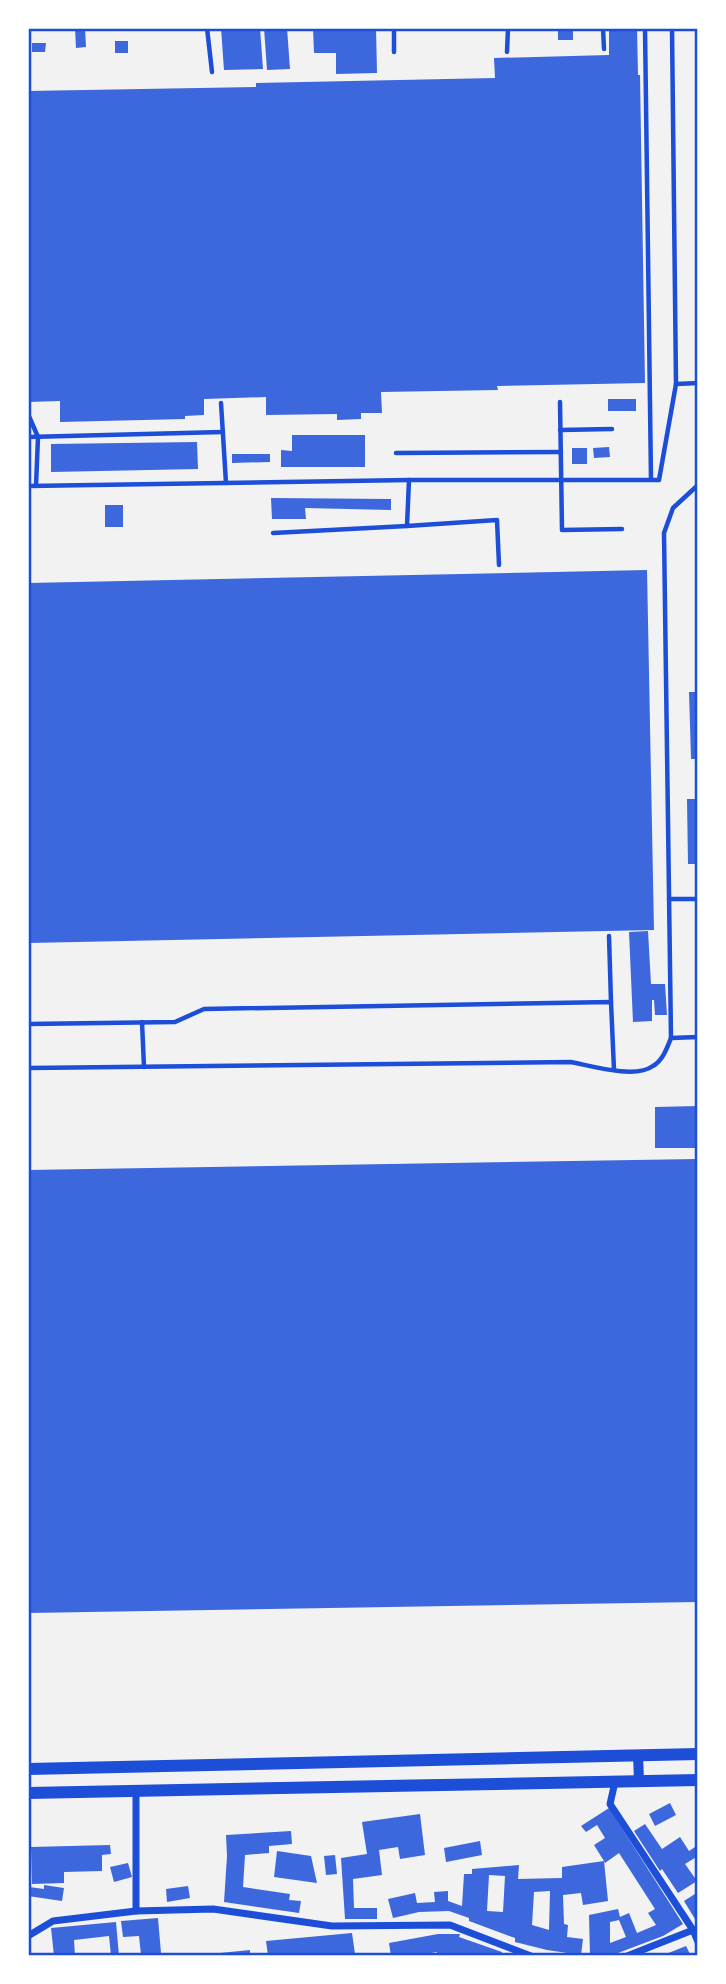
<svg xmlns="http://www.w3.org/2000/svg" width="726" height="1984" viewBox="0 0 726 1984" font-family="'DejaVu Sans',sans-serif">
  <rect width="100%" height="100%" fill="#f2f2f2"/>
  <g fill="#3d67dc" fill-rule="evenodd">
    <path d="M75,28H85L86,47L76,48Z"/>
    <path d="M221,28H260L263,69L224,70Z"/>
    <path d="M264,28H287L290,69L267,70Z"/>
    <path d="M313,28H376L377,73L336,74V53H314Z"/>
    <rect x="558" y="28" width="15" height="12"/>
    <path d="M609,28H637L638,75H640L645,383L497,386L498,390L381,392L382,413H361V419L337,420V414L266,415V397L204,399V415L185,416V419L60,422V401L28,402V91L256,87V83L495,78L494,58L609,55Z"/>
    <rect x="115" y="41" width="13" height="12"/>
    <path d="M32,43H46L45,52H32Z"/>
    <rect x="608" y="399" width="28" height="12"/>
    <path d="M695,399H698V453H696Z"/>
    <path d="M292,435H365V467H281V450L292,451Z"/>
    <path d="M197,442L198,469L51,472V444Z"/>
    <path d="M609,447L610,457L594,458L593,448Z"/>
    <rect x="572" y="448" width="15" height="16"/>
    <path d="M232,454H270V462L232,463Z"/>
    <path d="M271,498L391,499V510L305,508L306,519H272Z"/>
    <rect x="105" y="505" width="18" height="22"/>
    <path d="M647,570L654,930L28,943V583Z"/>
    <path d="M689,692H698V759H691Z"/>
    <path d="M687,799H698V864H688Z"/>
    <path d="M648,931L651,984H665L667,1015H655L654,1000H652V1021L633,1022L629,932Z"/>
    <path d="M698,1106V1148H655V1107Z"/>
    <path d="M698,1159V1602L28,1613V1170Z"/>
    <path d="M670,1803L676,1815L655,1826L649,1814Z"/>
    <path d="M609,1808L683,1924L663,1936L610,1956H590L589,1915L618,1909L620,1917L629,1913L637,1933L656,1925L648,1913L655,1909L619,1853L605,1863L604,1861L608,1901L583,1905L581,1893L563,1895L564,1924L568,1925L567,1937L583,1939L581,1955L547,1950L515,1942V1938L469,1921V1918L449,1911L419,1912L393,1918L388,1899L415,1893L417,1903L435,1902L434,1892L448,1891V1901L462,1906L464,1874H472V1869L519,1865L518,1879L562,1878V1867L604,1861L594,1845L605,1838L597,1825L586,1832L581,1826ZM489,1875L505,1876L503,1912L487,1911ZM550,1891L549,1930L532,1925L534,1892ZM619,1920L626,1937L610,1943V1922Z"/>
    <path d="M420,1814L425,1855L400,1859L398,1847L379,1850L382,1875L353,1879L354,1908H377V1919H345L341,1858L367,1854L362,1822Z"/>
    <path d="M645,1824L662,1849L680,1837L689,1851L698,1845V1856L685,1864L697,1881L678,1893L662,1869L660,1871L634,1831Z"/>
    <path d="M291,1831L292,1844L269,1846V1853L245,1855L243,1887L290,1894L289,1900L301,1901L299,1913L224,1902L227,1856L226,1835Z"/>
    <path d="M480,1841L482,1855L446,1862L444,1848Z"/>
    <path d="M110,1845L111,1854L102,1855V1871L64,1872V1883L32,1884L31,1847Z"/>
    <path d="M277,1851L311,1856L317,1883L274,1877Z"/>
    <path d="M335,1855L337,1874L326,1875L324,1856Z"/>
    <path d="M128,1863L132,1877L114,1882L110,1867Z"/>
    <path d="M44,1885L64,1888L62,1901L28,1896L29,1887L44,1889Z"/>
    <path d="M188,1886L190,1898L167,1902L166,1889Z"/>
    <path d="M698,1892V1924L684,1901Z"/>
    <path d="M158,1918L161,1953L141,1955L139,1936L123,1937L121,1921Z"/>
    <path d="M116,1922L119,1956H111L109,1936L74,1940L75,1956H54L51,1928Z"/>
    <path d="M352,1933L355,1954L268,1956L266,1941Z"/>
    <path d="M438,1934H460L459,1937L502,1952L501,1956H461L456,1954L455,1956H437V1952L414,1956H391L389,1943Z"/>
    <path d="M686,1946L691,1956H661Z"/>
    <path d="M250,1950V1956H210V1954Z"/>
  </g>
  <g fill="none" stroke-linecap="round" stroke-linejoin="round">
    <g stroke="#1d4ed8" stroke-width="4.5">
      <path d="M207,28L212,72"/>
      <path d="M603,28L604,49"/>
      <path d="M645,28L651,479"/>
      <path d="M672,28L676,384"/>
      <path d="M394,52V28"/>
      <path d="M507,52L508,28"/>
      <path d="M560,402L562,530L622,529"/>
      <path d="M221,403L226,483"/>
      <path d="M28,414L38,437L36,486"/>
      <path d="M560,430L612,429"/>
      <path d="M28,437L223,432"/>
      <path d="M396,453L561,452"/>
      <path d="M409,480L407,526L497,520L499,565"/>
      <path d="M28,486L409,480H659L676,384L698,383"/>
      <path d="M273,533L407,526"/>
      <path d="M669,899H698"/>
      <path d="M609,936L611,1002"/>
      <path d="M142,1022L144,1067"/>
      <path d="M28,1024L175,1022L204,1009L611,1002L614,1070"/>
      <path d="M671,1038L698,1037"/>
      <path d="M28,1068L571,1062C592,1066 635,1079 653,1066C663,1060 667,1048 671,1038L664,533L673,508L698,485"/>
    </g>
    <g stroke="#1d4ed8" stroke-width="7">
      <path d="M615,1782L610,1804L693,1930L698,1942"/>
      <path d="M136,1791V1911"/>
      <path d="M28,1936L53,1921L136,1911L213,1909L332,1926L450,1925L531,1956"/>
      <path d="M627,1956L693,1930"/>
    </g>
    <path stroke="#1d4ed8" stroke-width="10" d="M638,1755L639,1781"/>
    <g stroke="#1d4ed8" stroke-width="12">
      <path d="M28,1769L698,1754"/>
      <path d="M28,1793L698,1780"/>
    </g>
  </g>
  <rect width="726" height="1984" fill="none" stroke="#ffffff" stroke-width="60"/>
  <rect x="30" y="30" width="666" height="1924" fill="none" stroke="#1d4ed8" stroke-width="2.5"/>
</svg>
